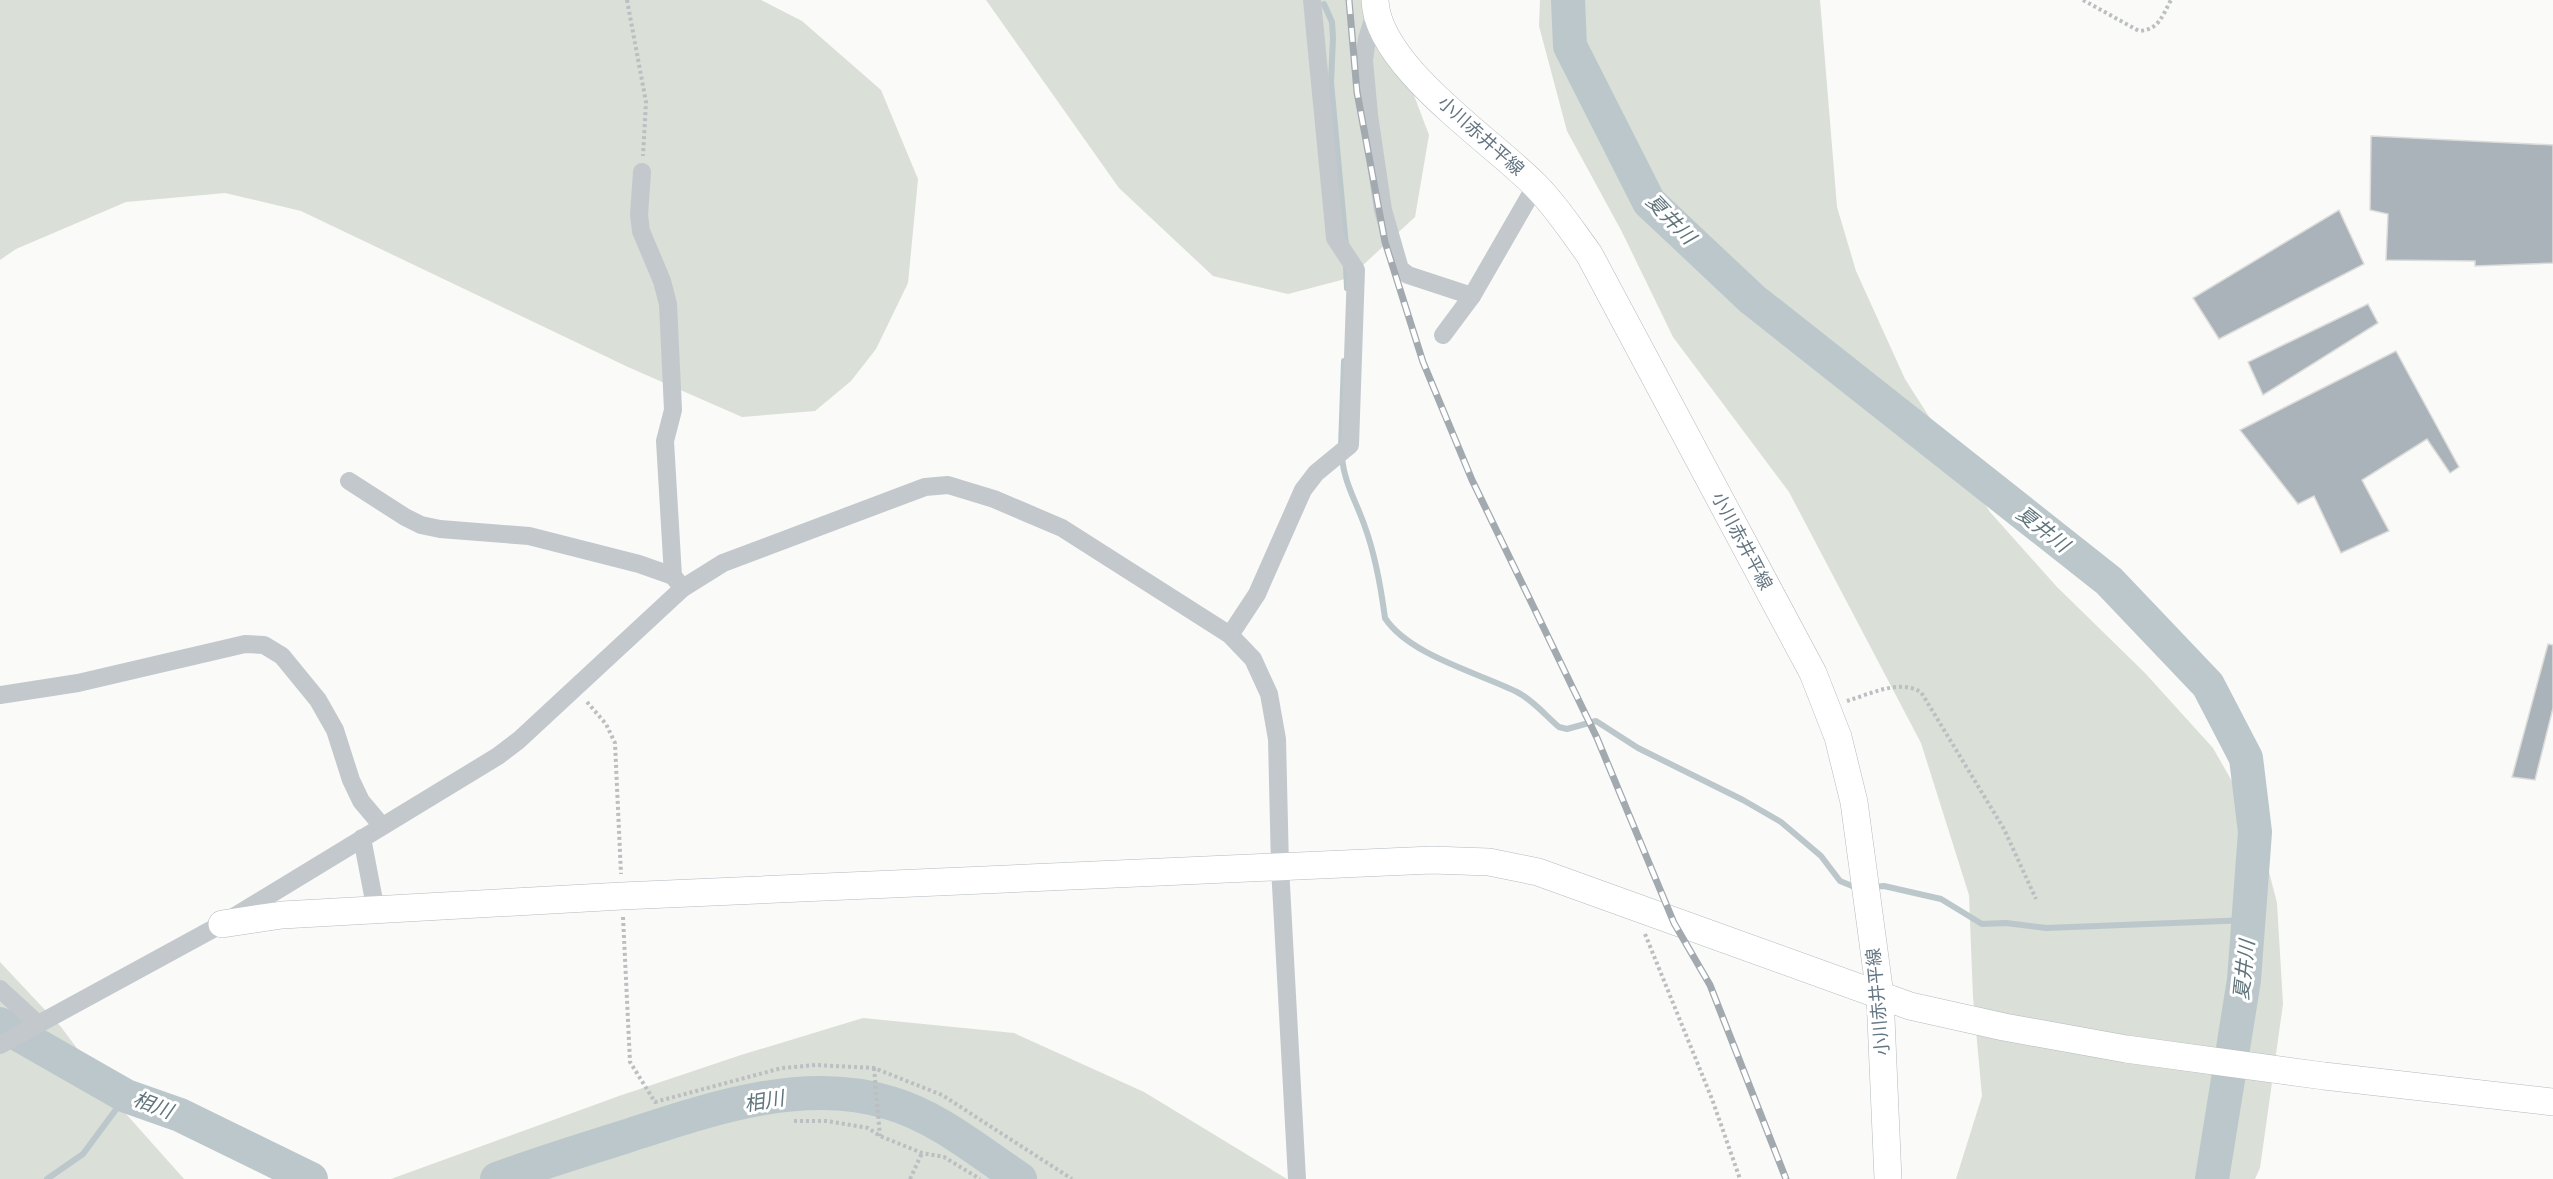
<svg xmlns="http://www.w3.org/2000/svg" width="2553" height="1179" viewBox="0 0 2553 1179" font-family="'Fira Sans Condensed','Noto Sans JP',sans-serif">
  <rect width="100%" height="100%" fill="#fafaf8"/>
  <g fill="#dadfd7">
    <path d="M0,0H761L802,21L881,90L918,179L908,283L876,349L851,381L815,411L742,417L628,367L301,211L225,193L126,202L16,249L0,260Z"/>
    <path d="M986,0H1370L1404,69L1429,135L1415,217L1349,278L1288,294L1213,276L1119,188Z"/>
    <path d="M1540,0H1820L1837,207L1856,271L1905,379L1990,512L2057,587L2145,673L2213,748L2257,825L2277,903L2283,1004L2260,1168L2255,1179H1956L1982,1096L1973,997L1969,895L1921,743L1789,492L1673,337L1622,232L1567,131L1539,26Z"/>
    <path d="M0,962L61,1027L127,1115L184,1179H0Z"/>
    <path d="M863,1018L1014,1033L1144,1092L1287,1179H391L619,1096L741,1055Z"/>
  </g>
  <g fill="none" stroke-linecap="round" stroke-linejoin="round">
    <g stroke="#bbc7cb" stroke-width="6">
      <path d="M1324,4L1332,22L1333,38L1331,82L1346,246"/>
      <path d="M1346,266L1347,288"/>
      <path d="M1341,447L1344,361"/>
      <path d="M1342,457C1344,483 1357,503 1365,527C1376,557 1381,588 1385,618C1409,655 1479,673 1517,692C1533,700 1546,716 1559,727L1567,729L1596,721L1638,748L1743,800L1781,822L1821,856L1840,881L1857,888"/>
      <path d="M1873,887L1884,886L1941,899L1982,924L2006,923L2046,928L2249,920"/>
      <path d="M47,1179L83,1154L126,1096"/>
    </g>
    <g stroke="#bbc7cb" stroke-width="34">
      <path d="M1568,0L1570,46L1649,202L1752,299L2109,581L2208,685L2246,758L2255,832L2244,980L2212,1179"/>
      <path d="M0,1024L126,1096L180,1115L311,1179"/>
      <path d="M497,1179C540,1163 583,1150 627,1136C710,1109 804,1076 890,1103C938,1117 979,1152 1020,1179"/>
    </g>
  </g>
  <g fill="#aab3b9" stroke="#dcdcda" stroke-width="1.5">
    <path d="M2371,136L2553,145V263L2475,266V261L2386,260L2388,214L2370,210Z"/>
    <path d="M2339,210L2364,264L2219,339L2193,298Z"/>
    <path d="M2368,304L2378,323L2263,395L2248,362Z"/>
    <path d="M2396,351L2459,467L2450,473L2427,439L2362,480L2389,531L2341,553L2314,496L2298,504L2240,430Z"/>
    <path d="M2548,644L2553,645V708L2535,780L2512,777Z"/>
  </g>
  <g fill="none" stroke-linecap="round" stroke-linejoin="round">
    <g stroke="#b3babf" stroke-width="28">
      <g id="secondary">
        <path d="M1375,0C1377,66 1491,140 1536,186C1556,206 1572,231 1589,254L1813,673L1838,737L1854,802L1880,995L1888,1179"/>
        <path d="M222,924L282,915L622,896L1432,860L1489,862L1538,872L1910,1006L2004,1027L2126,1049L2324,1076L2553,1102"/>
      </g>
    </g>
    <g stroke="#bbbfc2" stroke-width="4" stroke-dasharray="3 3" stroke-linecap="butt">
      <path d="M627,0L646,102L643,156"/>
      <path d="M2083,0L2139,31C2159,30 2162,16 2171,0"/>
      <path d="M1847,701C1870,694 1899,679 1921,692L2004,829L2036,899"/>
      <path d="M587,702L606,724L615,743L621,874"/>
      <path d="M623,917L630,1062L655,1102L782,1068L816,1065L874,1068L942,1095L1072,1179"/>
      <path d="M1645,934L1712,1099L1740,1179"/>
      <path d="M874,1068L880,1136"/>
      <path d="M794,1121H827L868,1128L880,1136L922,1153L944,1157L980,1179"/>
      <path d="M910,1179L922,1153"/>
    </g>
    <g stroke="#c3c8cc" stroke-width="18">
      <path d="M1375,13L1367,39L1364,60L1369,115L1383,210L1400,269L1408,275L1472,296"/>
      <path d="M642,172L639,215L641,231L662,281L668,304L673,410L665,441L673,576L683,588"/>
      <path d="M1443,335L1472,296L1536,185"/>
      <path d="M349,481L405,517L421,525L440,529L529,536L639,564L673,576"/>
      <path d="M1230,635L1257,594L1303,490L1316,473L1350,445L1356,270L1335,238L1312,0"/>
      <path d="M0,695L78,683L245,644L264,645L282,656L318,700L335,730L351,780L361,801L382,826"/>
      <path d="M362,838L376,911"/>
      <path d="M0,989L38,1024"/>
      <path d="M0,1045L222,924L498,756L519,740L683,588L723,563L925,487L948,485L994,499L1062,528L1230,635L1253,659L1269,694L1277,739L1280,867L1297,1179"/>
    </g>
    <use href="#secondary" stroke="#fff" stroke-width="27"/>
    <g stroke="#a2aab0" stroke-width="7">
      <path id="rail" d="M1349,0L1357,92L1385,242L1423,362L1472,480L1597,738L1674,923L1710,985L1786,1179"/>
    </g>
    <use href="#rail" stroke="#fff" stroke-width="4.5" stroke-dasharray="14" stroke-linecap="butt"/>
  </g>
  <g text-anchor="middle" stroke-width="6" stroke-linejoin="round" paint-order="stroke">
    <g font-size="18" fill="#657683" stroke="#fff">
      <text transform="translate(1481 136) rotate(42)" y="6">小川赤井平線</text>
      <text transform="translate(1742 541) rotate(62)" y="6">小川赤井平線</text>
      <text transform="translate(1878 1002) rotate(-95)" y="6">小川赤井平線</text>
    </g>
    <g font-size="20" font-style="italic" fill="#60757c" stroke="#fff">
      <text transform="translate(1671 219) rotate(46)" y="7">夏井川</text>
      <text transform="translate(2043 529) rotate(38)" y="7">夏井川</text>
      <text transform="translate(2244 970) rotate(-84)" y="7">夏井川</text>
      <text transform="translate(764 1101) rotate(-10)" y="7">相川</text>
      <text transform="translate(153 1105) rotate(21)" y="7">相川</text>
    </g>
  </g>
</svg>
